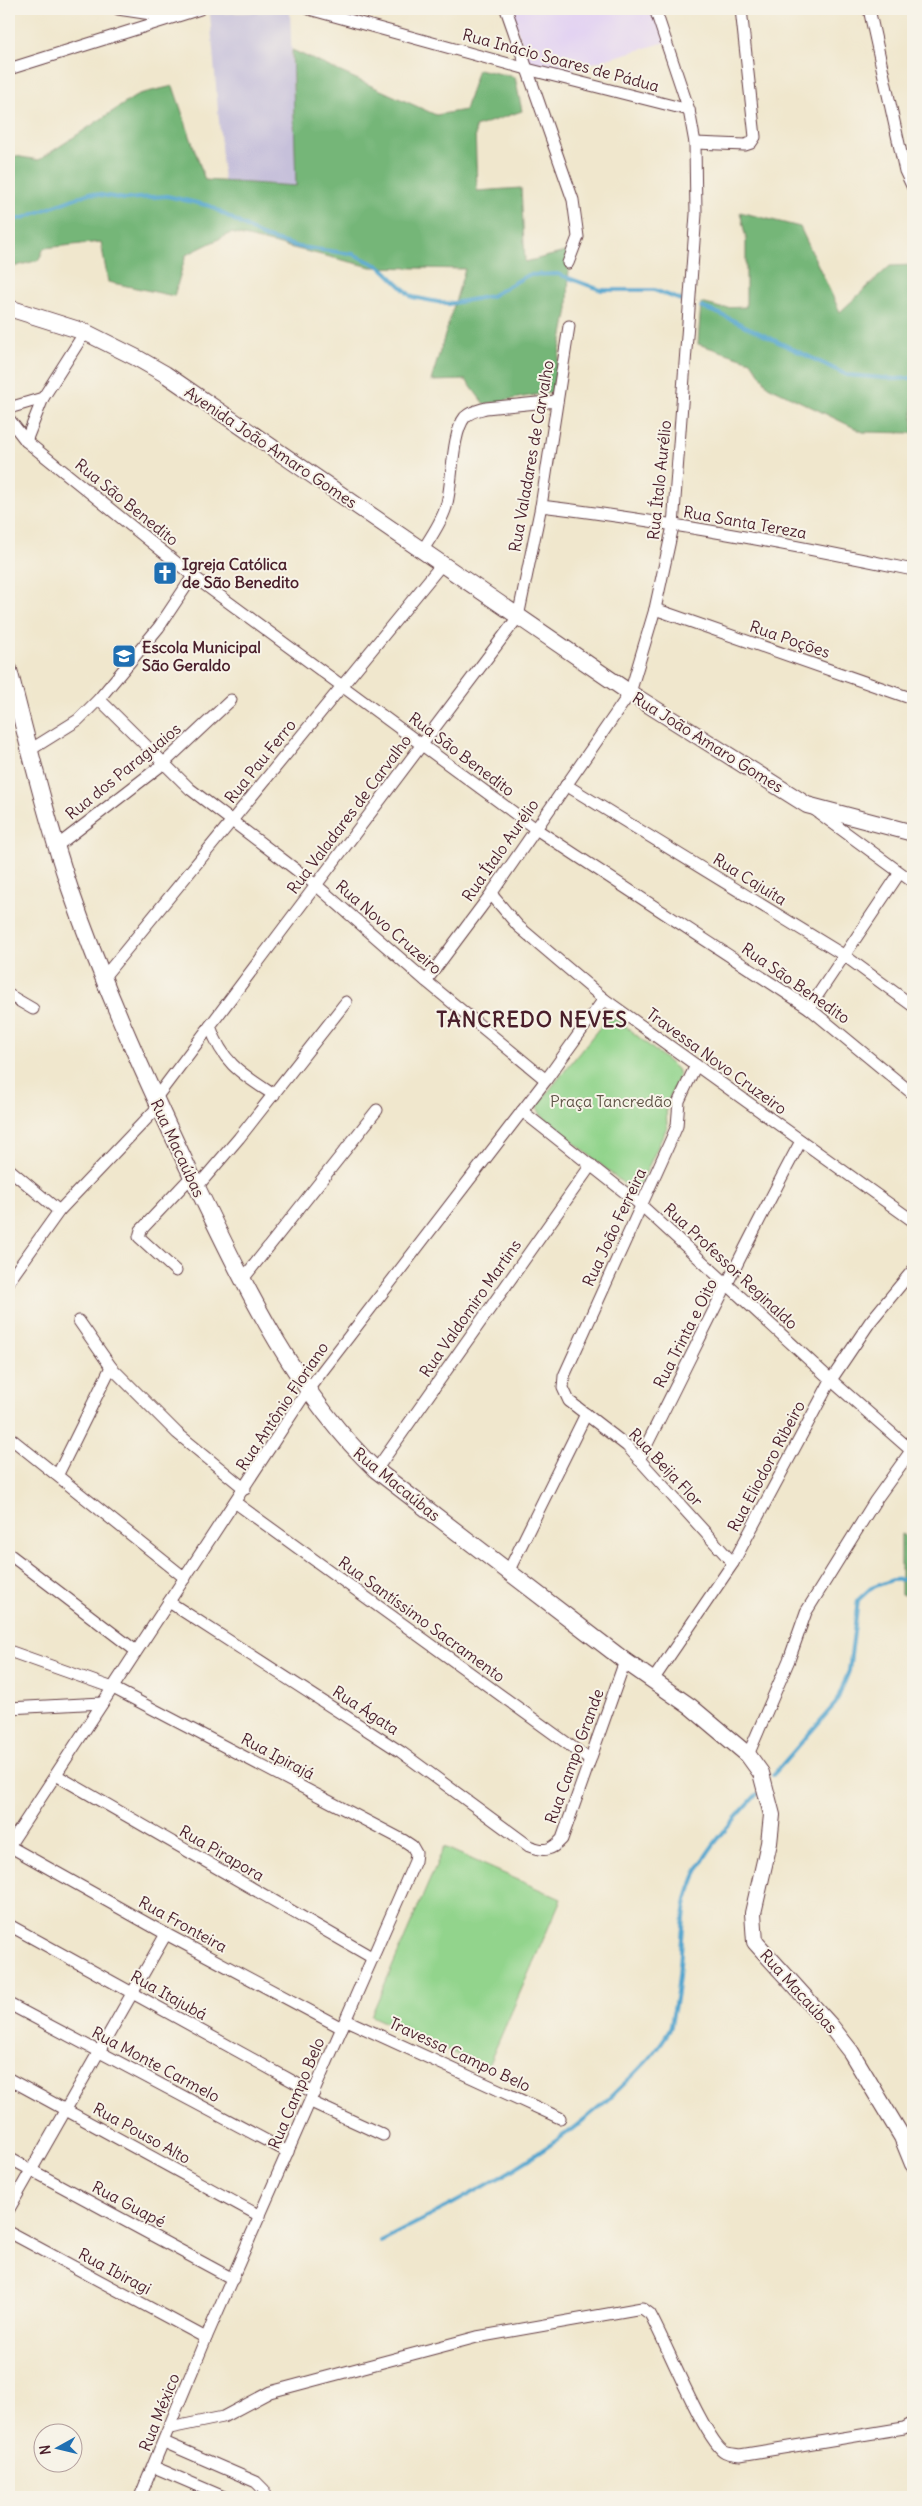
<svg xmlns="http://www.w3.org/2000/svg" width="922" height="2506" viewBox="0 0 922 2506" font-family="Delius,sans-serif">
  <rect width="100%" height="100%" fill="#f7f3e8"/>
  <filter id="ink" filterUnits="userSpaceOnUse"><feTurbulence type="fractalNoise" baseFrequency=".02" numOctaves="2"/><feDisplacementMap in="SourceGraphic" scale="10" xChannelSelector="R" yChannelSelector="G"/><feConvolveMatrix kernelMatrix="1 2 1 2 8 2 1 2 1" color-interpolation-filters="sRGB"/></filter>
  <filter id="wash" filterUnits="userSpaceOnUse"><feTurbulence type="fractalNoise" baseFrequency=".0096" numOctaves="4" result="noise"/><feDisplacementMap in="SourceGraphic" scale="20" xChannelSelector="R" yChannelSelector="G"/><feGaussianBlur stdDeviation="1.12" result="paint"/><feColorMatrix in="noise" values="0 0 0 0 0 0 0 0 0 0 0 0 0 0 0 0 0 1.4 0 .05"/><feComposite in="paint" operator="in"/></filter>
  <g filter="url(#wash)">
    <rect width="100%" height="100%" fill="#f0e7cd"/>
    <path fill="#e3d3f2" d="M510,9H659L670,41L562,72L529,62Z"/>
    <path fill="#c6c0da" d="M290,11L296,186L224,181L210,14Z"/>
    <g fill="#92d48c" stroke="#6e7a5c">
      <path d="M610,1019H617L677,1069L679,1075L666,1106L667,1127L638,1189L629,1188L541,1115L538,1109L539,1103L604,1022Z"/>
      <path d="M444,1847L561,1899L487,2068L371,2016Z"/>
    </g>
    <g fill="#75b678" stroke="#606a52">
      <path d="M292,50L436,115L465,110L478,69L515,77L522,111L475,127L477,191L521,188L525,262L569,251L568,309L552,392L484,404L466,380L431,381L465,269L371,267L231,233L186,255L174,296L108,282L101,242L44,248L39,260L9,268V155L39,160L139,94L173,86L205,180L296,186Z"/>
      <path d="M740,212L800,227L840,312L890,266L913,265V433L863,432L768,386L751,361L698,344L701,303L721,308L746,307V238Z"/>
      <path d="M901,1534L913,1540V1597L901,1594Z"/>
    </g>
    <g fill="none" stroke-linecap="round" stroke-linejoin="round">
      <g stroke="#53a5ce" stroke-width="4">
        <path d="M9,220L23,218L89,193L125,199L167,196L210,206L264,237L299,247L353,254L381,267L412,297L448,304L491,296L528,275L558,274L601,290H654L681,300"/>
        <path d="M701,307L720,314L847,375L895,379L913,378"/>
        <path d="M773,1775L836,1703L849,1671L858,1600L871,1588L892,1580L913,1579"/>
        <path d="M381,2241C468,2197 556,2152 625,2083C641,2068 658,2050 669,2031C672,2026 672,2018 673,2013C681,1981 680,1950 684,1918C690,1863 722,1833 757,1794"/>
      </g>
    </g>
  </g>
  <g filter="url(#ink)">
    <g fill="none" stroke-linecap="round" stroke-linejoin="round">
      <g stroke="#633d43" stroke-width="13">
        <g id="street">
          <path d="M118,9L171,17"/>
          <path d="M309,9L527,69L689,110"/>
          <path d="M506,9L573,200L578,237L568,263"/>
          <path d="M869,9L905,171L913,188"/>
          <path d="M9,69L200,9"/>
          <path d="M695,143L745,145L751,143L755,137L741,9"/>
          <path d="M9,408L43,398"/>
          <path d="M9,419L26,441L193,576L536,829L809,1008L913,1094"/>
          <path d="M26,441L43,398L85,332"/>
          <path d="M541,506C665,521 790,544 913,570"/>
          <path d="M422,551C431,537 441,523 446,507C453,484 451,434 465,417C471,411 479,410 486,408L557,401"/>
          <path d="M655,609L913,699"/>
          <path d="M99,699L190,789L316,885L426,981L546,1080"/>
          <path d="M30,750L78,720L99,699L159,627L193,576"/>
          <path d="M566,785L845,956L913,1006"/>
          <path d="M815,810L913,882"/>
          <path d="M57,846L163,764L231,700"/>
          <path d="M491,894L518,926L604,999L913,1221"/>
          <path d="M103,978L442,564"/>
          <path d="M426,981L491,894L630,693L655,609L673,526L696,214L695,143L689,110L655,9"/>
          <path d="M9,995L33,1009"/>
          <path d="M809,1008L899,874"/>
          <path d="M210,1026C223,1064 242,1074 274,1095"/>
          <path d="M696,1065L679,1101L677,1126L670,1142L564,1376L563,1388L569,1401L627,1446L733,1563"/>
          <path d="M155,1099L518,617L541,506L569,326"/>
          <path d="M522,1111L642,1206L831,1380L913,1452"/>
          <path d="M9,1169L59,1211"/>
          <path d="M197,1187L239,1138L346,1002"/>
          <path d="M176,1271L139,1237L141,1230L192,1176"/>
          <path d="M243,1279L377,1110"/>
          <path d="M9,1281L59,1211L158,1107"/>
          <path d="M79,1321L111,1367L177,1433L245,1489"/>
          <path d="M9,1437L185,1578"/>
          <path d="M639,1460C693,1353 744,1246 801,1141"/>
          <path d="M376,1470L591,1165"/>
          <path d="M58,1474L111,1367"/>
          <path d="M236,1503L590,1760"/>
          <path d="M9,1554L136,1651"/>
          <path d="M508,1572L586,1414"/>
          <path d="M169,1602L401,1752L529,1846C544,1852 551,1851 562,1839L625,1661"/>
          <path d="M9,1651L113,1688L403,1840L412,1846L416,1853L415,1861L206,2338L140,2497"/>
          <path d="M653,1680L733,1563L831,1380L870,1322L913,1270"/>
          <path d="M9,1708L102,1703"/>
          <path d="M748,1755L789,1660L806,1612L875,1501L913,1448"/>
          <path d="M56,1775L373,1958"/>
          <path d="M9,1846L307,1391L546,1080L604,999"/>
          <path d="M9,1846L166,1934L342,2028"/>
          <path d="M9,1925L314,2093"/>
          <path d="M9,2004L288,2152"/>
          <path d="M346,2020L560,2118"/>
          <path d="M9,2079L260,2216"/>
          <path d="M311,2102L383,2135"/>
          <path d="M9,2158L233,2279"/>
          <path d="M9,2209L166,1934"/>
          <path d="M9,2232L206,2338"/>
          <path d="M170,2428L223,2417L270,2392L477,2337L642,2308L650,2314C664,2338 706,2443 725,2452C729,2454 735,2454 740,2455L904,2428L913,2423"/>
          <path d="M164,2442L256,2482L264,2490V2497"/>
          <path d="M154,2467L224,2497"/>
        </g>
      </g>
      <g stroke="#633d43" stroke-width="18">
        <g id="secondary">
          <path d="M9,308L85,332L137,358L165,374L630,693L807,805L913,833"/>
          <path d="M9,670C28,743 46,818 70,889C105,991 150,1088 196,1185C244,1284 295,1393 376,1470L625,1661L691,1707L748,1755L761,1773L772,1815L769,1843L753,1913L755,1942L830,2025L851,2052L902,2137L913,2164"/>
        </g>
      </g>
      <use href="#street" stroke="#fff" stroke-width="11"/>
      <use href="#secondary" stroke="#fff" stroke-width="16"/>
    </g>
  </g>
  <defs>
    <g id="church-square" transform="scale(1.25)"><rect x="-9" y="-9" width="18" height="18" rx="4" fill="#1f6fb2" stroke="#f7f3e8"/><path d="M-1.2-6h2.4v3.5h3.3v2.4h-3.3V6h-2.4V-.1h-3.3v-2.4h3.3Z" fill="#fff"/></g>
    <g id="school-square" transform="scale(1.25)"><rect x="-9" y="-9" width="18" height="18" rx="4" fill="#1f6fb2" stroke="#f7f3e8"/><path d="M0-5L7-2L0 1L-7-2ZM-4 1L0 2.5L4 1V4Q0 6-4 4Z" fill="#fff"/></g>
  </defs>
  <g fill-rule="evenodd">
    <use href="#church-square" x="165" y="573"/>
    <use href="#school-square" x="124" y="656"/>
  </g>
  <g text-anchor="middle" stroke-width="4" stroke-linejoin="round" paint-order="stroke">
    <g font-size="16" fill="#4a1f2b" stroke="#f7f3e8">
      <text transform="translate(561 60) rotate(15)" y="6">Rua Inácio Soares de Pádua</text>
      <text transform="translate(271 447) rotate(34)" y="6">Avenida João Amaro Gomes</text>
      <text transform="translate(531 456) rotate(-80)" y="6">Rua Valadares de Carvalho</text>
      <text transform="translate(659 480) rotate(-84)" y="6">Rua Ítalo Aurélio</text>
      <text transform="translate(127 502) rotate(39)" y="6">Rua São Benedito</text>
      <text transform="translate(745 522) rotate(10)" y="6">Rua Santa Tereza</text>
      <text transform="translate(790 639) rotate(19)" y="6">Rua Poções</text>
      <text transform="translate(708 742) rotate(32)" y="6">Rua João Amaro Gomes</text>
      <text transform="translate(462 754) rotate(37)" y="6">Rua São Benedito</text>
      <text transform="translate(260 761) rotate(-51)" y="6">Rua Pau Ferro</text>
      <text transform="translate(123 771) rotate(-39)" y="6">Rua dos Paraguaios</text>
      <text transform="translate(349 814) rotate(-53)" y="6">Rua Valadares de Carvalho</text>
      <text transform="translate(500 850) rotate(-55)" y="6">Rua Ítalo Aurélio</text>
      <text transform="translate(750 879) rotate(32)" y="6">Rua Cajuíta</text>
      <text transform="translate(389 927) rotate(41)" y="6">Rua Novo Cruzeiro</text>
      <text transform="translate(796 983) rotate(35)" y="6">Rua São Benedito</text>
      <text transform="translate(717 1061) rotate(36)" y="6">Travessa Novo Cruzeiro</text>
      <text transform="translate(178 1148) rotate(65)" y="6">Rua Macaúbas</text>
      <text transform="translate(614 1227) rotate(-65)" y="6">Rua João Ferreira</text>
      <text transform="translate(731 1266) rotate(43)" y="6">Rua Professor Reginaldo</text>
      <text transform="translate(470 1308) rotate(-55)" y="6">Rua Valdomiro Martins</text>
      <text transform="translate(685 1333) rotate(-63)" y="6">Rua Trinta e Oito</text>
      <text transform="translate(282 1406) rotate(-56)" y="6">Rua Antônio Floriano</text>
      <text transform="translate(766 1466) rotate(-62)" y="6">Rua Eliodoro Ribeiro</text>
      <text transform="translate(666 1467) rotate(47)" y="6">Rua Beija Flor</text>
      <text transform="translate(397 1484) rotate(39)" y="6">Rua Macaúbas</text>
      <text transform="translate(422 1619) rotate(36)" y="6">Rua Santíssimo Sacramento</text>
      <text transform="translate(366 1710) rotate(33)" y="6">Rua Ágata</text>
      <text transform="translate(278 1756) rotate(28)" y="6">Rua Ipirajá</text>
      <text transform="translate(574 1756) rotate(-70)" y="6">Rua Campo Grande</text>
      <text transform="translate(222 1853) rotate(30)" y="6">Rua Pirapora</text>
      <text transform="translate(183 1924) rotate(29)" y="6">Rua Fronteira</text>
      <text transform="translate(799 1991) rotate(48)" y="6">Rua Macaúbas</text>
      <text transform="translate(169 1995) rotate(29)" y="6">Rua Itajubá</text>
      <text transform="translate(460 2054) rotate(25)" y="6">Travessa Campo Belo</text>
      <text transform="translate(156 2064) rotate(28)" y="6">Rua Monte Carmelo</text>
      <text transform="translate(296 2093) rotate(-67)" y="6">Rua Campo Belo</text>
      <text transform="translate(142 2133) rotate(29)" y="6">Rua Pouso Alto</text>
      <text transform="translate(129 2204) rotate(28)" y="6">Rua Guapé</text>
      <text transform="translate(115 2271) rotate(28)" y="6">Rua Ibiragi</text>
      <text transform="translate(159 2412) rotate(-68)" y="6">Rua México</text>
    </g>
    <g font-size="16" font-weight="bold" fill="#4a1f2b" stroke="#f7f3e8" text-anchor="start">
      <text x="182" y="570">Igreja Católica<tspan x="182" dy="18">de São Benedito</tspan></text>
      <text x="142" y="653">Escola Municipal<tspan x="142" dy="18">São Geraldo</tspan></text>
    </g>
    <g font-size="16" fill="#605548" stroke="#f7f3e8">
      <text x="611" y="1107">Praça Tancredão</text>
    </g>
    <g font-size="21" font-weight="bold" letter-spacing="1" fill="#4a1f2b" stroke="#f7f3e8">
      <text x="532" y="1027">TANCREDO NEVES</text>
    </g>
  </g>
  <rect width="922" height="2506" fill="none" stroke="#f7f3e8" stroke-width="30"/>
  <g transform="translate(58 2448) rotate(262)"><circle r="24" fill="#f7f3e8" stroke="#b29e9c"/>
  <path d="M0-4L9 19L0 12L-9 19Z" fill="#1f6fb2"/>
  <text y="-8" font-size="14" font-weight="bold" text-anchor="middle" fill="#4a1f2b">N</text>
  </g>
</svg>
